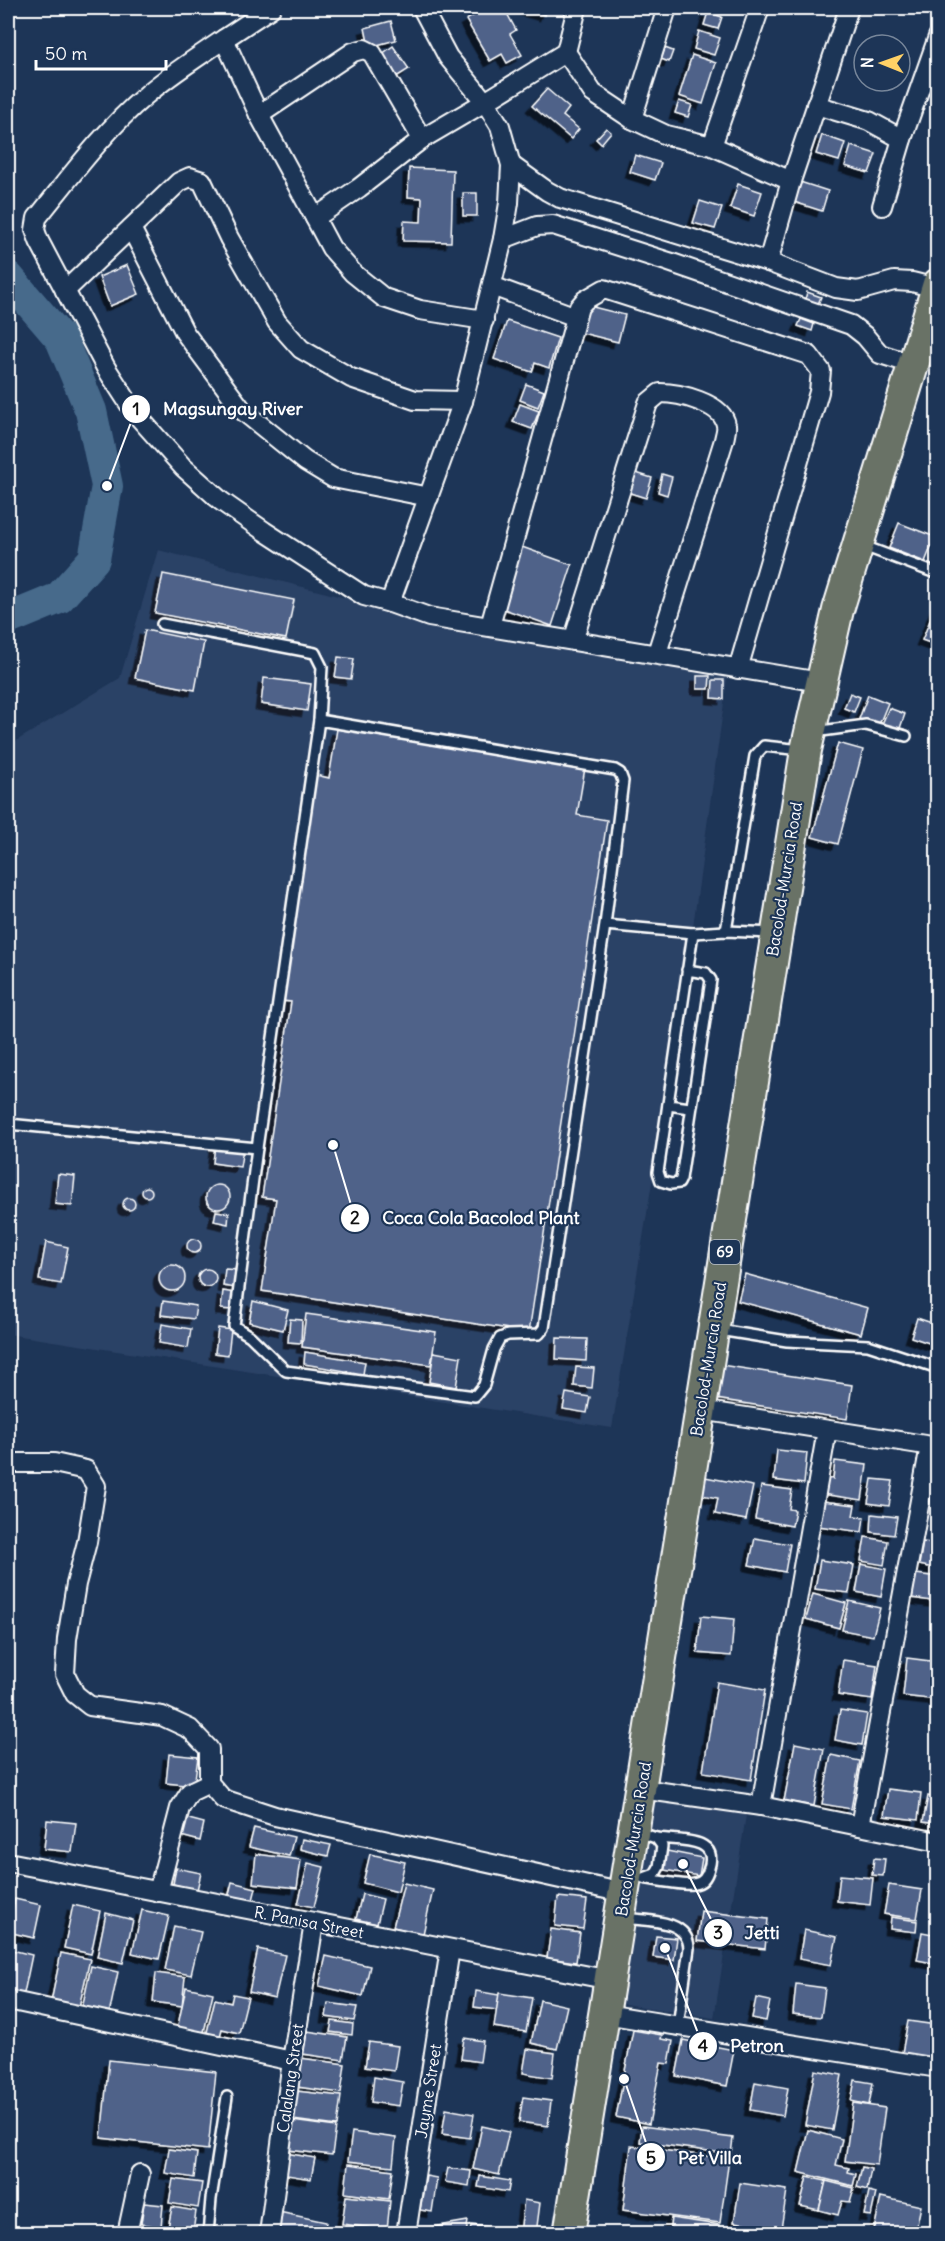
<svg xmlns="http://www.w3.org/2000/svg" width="945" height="2241" viewBox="0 0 945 2241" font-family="Delius,sans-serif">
  <defs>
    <filter id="shadow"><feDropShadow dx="-5.5" dy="5.5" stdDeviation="0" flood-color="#0009"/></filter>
  </defs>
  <rect width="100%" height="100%" fill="#1d3557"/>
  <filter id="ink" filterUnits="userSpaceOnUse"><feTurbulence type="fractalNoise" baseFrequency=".0167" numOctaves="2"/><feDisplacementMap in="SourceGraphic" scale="12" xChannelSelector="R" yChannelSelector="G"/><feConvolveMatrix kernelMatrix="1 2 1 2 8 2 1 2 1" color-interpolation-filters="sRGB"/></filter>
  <g filter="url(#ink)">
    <g fill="#2c4266">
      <path d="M158,550L373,605L730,659L689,955L612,1428L8,1334V746L120,678Z"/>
      <path d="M649,1800L746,1815L714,2018L618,2003Z"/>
    </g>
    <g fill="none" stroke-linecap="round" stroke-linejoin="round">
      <path stroke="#466a8b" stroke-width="32" d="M8,277L61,339L91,411L107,486L94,559L59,598L8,619"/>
    </g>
    <g fill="#4f6289" stroke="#fff" stroke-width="1.5" filter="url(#shadow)">
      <path d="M475,8H504L516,30L510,34L522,55L507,63L502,54L490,61L466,20L478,13Z"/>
      <path d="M520,8H548L545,15Z"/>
      <path d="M708,12L722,17L718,29L704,25Z"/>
      <path d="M391,21L396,40L369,47L365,28Z"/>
      <path d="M699,31L720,38L714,55L694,49Z"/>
      <path d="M393,46L409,69L393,79L378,57Z"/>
      <path d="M665,48L673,51L669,62L661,59Z"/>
      <path d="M692,55L716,63L703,104L679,96Z"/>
      <path d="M547,89L569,108L563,116L579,129L571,139L532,106Z"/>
      <path d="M679,101L692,105L688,117L675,113Z"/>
      <path d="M606,128L611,132L601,144L596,139Z"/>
      <path d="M822,135L845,143L839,161L816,154Z"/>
      <path d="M851,146L876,154L869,173L845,166Z"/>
      <path d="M635,155L661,163L655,180L630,172Z"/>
      <path d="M409,168L453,170L451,242L403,241L404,221L421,222L422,198L408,197Z"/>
      <path d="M800,182L828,191L822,211L794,202Z"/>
      <path d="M738,184L762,192L754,216L730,208Z"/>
      <rect x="463" y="193" width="14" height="23"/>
      <path d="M700,201L722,208L715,229L693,223Z"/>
      <path d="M127,265L139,294L110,306L99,277Z"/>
      <path d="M807,292L821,297L818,304L805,300Z"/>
      <path d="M589,306L625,315L618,342L582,333Z"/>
      <path d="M801,319L814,324L812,331L798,326Z"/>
      <path d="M507,321L558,338L549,368L535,363L532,372L494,359Z"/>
      <path d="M526,384L544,391L538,407L520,400Z"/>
      <path d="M520,404L539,411L532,429L513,422Z"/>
      <path d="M633,472L652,478L646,498L627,492Z"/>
      <path d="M662,474L672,477L667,495L658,492Z"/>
      <path d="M899,523L935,537L925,562L889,548Z"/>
      <path d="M522,547L572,565L552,626L501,608Z"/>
      <path d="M163,574L294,600L286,639L155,613Z"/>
      <path d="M938,601V646L922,640Z"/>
      <path d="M145,630L204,642L195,690L135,678Z"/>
      <path d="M338,657L354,659L351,679L335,677Z"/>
      <path d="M697,676H710L709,689H697Z"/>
      <path d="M264,678L311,684L307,711L261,704Z"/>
      <path d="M713,680H724V699L712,698Z"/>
      <path d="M850,693L860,697L854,712L844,708Z"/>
      <path d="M868,695L888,703L878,727L859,719Z"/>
      <path d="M889,708L905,714L899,731L882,724Z"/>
      <path d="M337,729L585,768L577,815L607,820L529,1332L262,1291L276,1199L262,1197L291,1002L282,1001L316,775L329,778Z"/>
      <path d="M838,743L863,750L838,844L812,837Z"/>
      <path d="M215,1145L243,1149L240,1167L213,1163Z"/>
      <path d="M58,1174L75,1176L72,1206L55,1204Z"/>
      <circle cx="218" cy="1197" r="12"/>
      <circle cx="147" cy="1192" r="5"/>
      <circle cx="129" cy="1204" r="6"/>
      <path d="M216,1211L229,1213L228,1224L214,1221Z"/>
      <circle cx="194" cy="1246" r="7"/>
      <path d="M46,1242L68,1247L61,1284L39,1280Z"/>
      <circle cx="172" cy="1278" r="13"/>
      <circle cx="207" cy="1278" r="9"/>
      <path d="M225,1269L238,1270L236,1288L223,1286Z"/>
      <path d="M745,1274L868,1308L861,1334L738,1301Z"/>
      <path d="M223,1291L235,1293L232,1310L221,1309Z"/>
      <path d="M163,1301L196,1306L194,1319L161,1315Z"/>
      <path d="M253,1301L288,1310L283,1330L249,1322Z"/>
      <path d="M306,1314L436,1332L431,1365L302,1347Z"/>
      <path d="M917,1318L938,1325V1346L911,1337Z"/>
      <path d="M290,1319L302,1320L301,1343L288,1342Z"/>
      <path d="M162,1324L191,1329L188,1348L159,1343Z"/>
      <path d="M218,1328L231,1330L228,1355L215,1353Z"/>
      <path d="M557,1338L587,1339L586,1361L556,1359Z"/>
      <path d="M305,1352L365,1362L363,1374L304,1364Z"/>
      <path d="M434,1352L461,1357L456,1387L429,1382Z"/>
      <path d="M721,1365L852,1385L847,1419L716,1399Z"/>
      <path d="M576,1367L594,1368L592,1388L574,1386Z"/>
      <path d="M566,1393L590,1397L587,1413L563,1409Z"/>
      <path d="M777,1450L807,1453L804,1484L774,1480Z"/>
      <path d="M835,1461L867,1465L862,1500L822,1494L824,1478L833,1479Z"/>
      <path d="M705,1477L753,1486L746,1520L715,1514L718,1498L701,1495Z"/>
      <path d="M872,1479L893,1481L889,1506L868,1503Z"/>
      <path d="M761,1486L792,1490L789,1509L795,1510L792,1526L755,1519Z"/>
      <path d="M822,1501L855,1505L853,1516L864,1517L862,1532L818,1526Z"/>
      <path d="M872,1514L897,1517L894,1535L871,1532Z"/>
      <path d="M865,1537L888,1541L884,1565L861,1561Z"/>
      <path d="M755,1538L790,1544L785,1572L749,1565Z"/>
      <path d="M923,1542L938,1544V1569L919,1565Z"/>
      <path d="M820,1560L854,1565L849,1593L815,1589Z"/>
      <path d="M861,1564L886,1569L881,1597L856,1592Z"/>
      <path d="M916,1574L938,1577V1602L912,1598Z"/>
      <path d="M813,1594L846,1603L839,1628L806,1619Z"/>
      <path d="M849,1601L880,1608L873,1636L842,1630Z"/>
      <path d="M701,1616L734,1619L731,1656L697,1653Z"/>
      <path d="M907,1658L938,1662V1700L903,1696Z"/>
      <path d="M843,1660L877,1665L872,1700L838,1695Z"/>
      <path d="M717,1682L765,1690L751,1780L703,1772Z"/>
      <path d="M840,1710L867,1714L862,1745L835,1740Z"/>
      <path d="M795,1743L824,1749L814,1806L784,1801Z"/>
      <path d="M169,1754L198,1757L194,1786L166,1783Z"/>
      <path d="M831,1755L860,1761L851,1809L822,1804Z"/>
      <path d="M888,1789L921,1793L918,1820L884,1816Z"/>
      <path d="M928,1796L938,1798V1824L923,1822Z"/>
      <path d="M185,1818L204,1823L200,1841L181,1836Z"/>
      <path d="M47,1820L76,1823L72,1852L44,1849Z"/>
      <path d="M254,1828L294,1837L289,1856L249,1847Z"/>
      <path d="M302,1839L331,1845L328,1856L300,1849Z"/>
      <path d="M667,1851L702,1858L699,1876L664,1870Z"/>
      <path d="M256,1854L301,1860L297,1888L253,1883Z"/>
      <path d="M370,1854L405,1862L398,1892L363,1883Z"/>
      <path d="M874,1858L885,1859L883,1876L872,1875Z"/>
      <path d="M308,1863L324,1867L314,1907L298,1904Z"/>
      <path d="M176,1868L201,1873L197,1890L173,1884Z"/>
      <path d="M840,1875L873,1878L870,1905L837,1901Z"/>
      <path d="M232,1882L256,1888L252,1904L228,1898Z"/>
      <path d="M404,1883L433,1890L423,1934L393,1927Z"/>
      <path d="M889,1885L922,1890L917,1919L884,1914Z"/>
      <path d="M362,1894L383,1899L377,1924L356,1919Z"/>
      <path d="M558,1897L587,1900L583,1929L555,1926Z"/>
      <path d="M15,1899L41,1905L34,1938L8,1932Z"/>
      <path d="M73,1905L100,1911L91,1954L64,1948Z"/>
      <path d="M142,1910L169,1916L159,1959L132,1953Z"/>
      <path d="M701,1911L768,1919L765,1949L697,1941Z"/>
      <path d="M106,1913L133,1920L123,1963L97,1957Z"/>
      <path d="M891,1917L917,1921L916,1932L890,1929Z"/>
      <path d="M174,1926L201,1932L191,1975L165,1970Z"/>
      <path d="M551,1929L580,1933L576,1962L547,1958Z"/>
      <path d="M804,1930L837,1937L831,1965L799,1959Z"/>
      <path d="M922,1932L938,1935V1964L917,1960Z"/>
      <path d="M656,1936L677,1938L674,1960L653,1957Z"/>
      <path d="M8,1949L32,1955L23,1998L8,1994Z"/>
      <path d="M258,1949L285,1955L275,1998L249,1992Z"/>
      <path d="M61,1953L90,1959L79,2007L51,2002Z"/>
      <path d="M326,1956L370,1966L363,1996L319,1986Z"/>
      <path d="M91,1966L118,1972L109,2015L82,2009Z"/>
      <path d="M156,1973L185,1977L182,2006L153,2002Z"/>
      <path d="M796,1984L825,1988L821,2017L793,2014Z"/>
      <path d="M186,1987L213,1993L203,2036L177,2030Z"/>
      <path d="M476,1991L499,1995L497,2010L474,2007Z"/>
      <path d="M499,1993L532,1998L526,2032L494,2027Z"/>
      <path d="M233,1994L248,1997L239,2033L222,2029L219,2040L206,2036L215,1999L231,2003Z"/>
      <path d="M756,1998L770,2001L766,2021L752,2018Z"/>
      <path d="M540,2000L567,2006L557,2049L531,2043Z"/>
      <path d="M328,2003L357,2007L354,2021L326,2017Z"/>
      <path d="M332,2021L353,2024L352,2035L330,2032Z"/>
      <path d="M908,2021L936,2025L931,2058L902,2053Z"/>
      <path d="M633,2030L662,2035L661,2039L673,2041L669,2064L661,2063L649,2124L616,2117Z"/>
      <path d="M307,2031L347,2037L343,2060L303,2054Z"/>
      <path d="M464,2038L483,2041L480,2062L461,2059Z"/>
      <path d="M683,2040L734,2050L727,2086L676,2076Z"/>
      <path d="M369,2042L398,2046L394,2071L365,2067Z"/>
      <path d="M527,2049L555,2053L552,2078L523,2073Z"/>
      <path d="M300,2058L345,2064L341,2093L297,2087Z"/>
      <path d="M109,2060L216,2072L208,2150L101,2138Z"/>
      <path d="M815,2070L842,2075L832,2130L805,2125Z"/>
      <path d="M374,2077L403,2082L399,2106L371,2102Z"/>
      <path d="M855,2080L873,2083L869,2105L851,2101Z"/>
      <path d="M755,2082L788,2088L783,2116L750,2110Z"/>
      <path d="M296,2091L341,2096L337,2126L293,2120Z"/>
      <path d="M523,2097L551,2101L548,2126L519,2122Z"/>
      <path d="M853,2103L885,2108L877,2165L845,2161Z"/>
      <path d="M446,2109L474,2114L470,2138L442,2134Z"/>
      <path d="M292,2121L336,2127L332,2155L288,2150Z"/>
      <path d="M482,2126L509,2132L499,2175L473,2169Z"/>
      <path d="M642,2126L733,2138L731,2154L640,2142Z"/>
      <path d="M808,2130L842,2139L836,2165L849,2168L848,2172L856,2174L853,2186L798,2172Z"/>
      <path d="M352,2132L396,2138L393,2166L348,2161Z"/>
      <path d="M631,2146L729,2159L720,2223L623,2210Z"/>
      <path d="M169,2149L197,2153L194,2178L165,2173Z"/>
      <path d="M285,2153L315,2158L311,2179L281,2174Z"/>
      <path d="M348,2164L393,2170L389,2199L345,2193Z"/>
      <path d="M862,2167L871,2169L867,2190L857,2187Z"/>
      <path d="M448,2168L471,2171L469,2186L445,2182Z"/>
      <path d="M426,2176L437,2178L432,2212L420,2210Z"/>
      <path d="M480,2176L510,2181L508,2192L478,2187Z"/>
      <path d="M807,2177L826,2181L819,2210L800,2206Z"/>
      <path d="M173,2179L202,2183L198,2208L169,2203Z"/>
      <path d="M826,2181L854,2188L850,2202L842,2201L838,2215L819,2210Z"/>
      <path d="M740,2183L787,2190L781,2229L734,2222Z"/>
      <path d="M869,2191L876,2193L871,2216L864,2215Z"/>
      <path d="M346,2196L390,2201L387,2230L342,2224Z"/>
      <path d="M881,2197L921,2206L915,2234H888L874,2230Z"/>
      <path d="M524,2200L540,2203L536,2234H520Z"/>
      <path d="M144,2203L163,2205L161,2227L141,2224Z"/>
      <path d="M172,2207L196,2211L193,2232L168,2228Z"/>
      <path d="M279,2212L326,2222L324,2234H274Z"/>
      <path d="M671,2218L719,2225L718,2234H669Z"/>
      <path d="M468,2221L466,2234H415L416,2230Z"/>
      <path d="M471,2225L517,2230V2234H470Z"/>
      <path d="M730,2229L757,2234H730Z"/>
    </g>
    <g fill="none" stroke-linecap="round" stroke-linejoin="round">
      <g stroke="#fff" stroke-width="14">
        <g id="lane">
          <path d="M861,545L938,574"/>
          <path d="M162,624L315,653L322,667L319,720"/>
          <path d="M814,732L866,725L906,736"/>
          <path d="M605,925L623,781L620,773L615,770L319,720L257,1148L234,1326L250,1336L286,1371L475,1396L484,1385L494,1349L500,1338L508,1335L539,1334L544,1328L605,925L693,933L726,931L774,933"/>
          <path d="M726,931L755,756L764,746L802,750"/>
          <path d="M687,970L706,973L711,980L681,1179L679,1183L671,1184L661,1181L658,1172L693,933"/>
          <path d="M668,1105L690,1108"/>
          <path d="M8,1124L257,1148"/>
          <path d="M719,1330L787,1341L868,1345L938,1368"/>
          <path d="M638,1832L656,1838L662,1846L659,1867L655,1874L644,1878"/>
          <path d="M643,1878C655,1880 684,1886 694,1884C703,1883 707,1876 709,1868C719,1836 678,1841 656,1838"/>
          <path d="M623,1918C645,1921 688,1918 689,1948L678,2026"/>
          <path d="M208,2234L211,2199L227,2097"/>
        </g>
      </g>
      <g stroke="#fff" stroke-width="22">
        <g id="street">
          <path d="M422,8L448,57L485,102L422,139L359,188L315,218L331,248L353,273L384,298L420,310L484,320"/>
          <path d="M577,8L566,52L485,102L500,126L511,165L509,203L503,239L463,401L390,603L429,617L820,682"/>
          <path d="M224,39L271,8"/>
          <path d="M566,52L593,93L632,119L666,135L712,146L791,181L849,8"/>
          <path d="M816,105L869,121L902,139"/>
          <path d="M259,115L315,218"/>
          <path d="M632,119L667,8"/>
          <path d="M712,146L760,8"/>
          <path d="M511,165L547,191L560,198L768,262L836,288L858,291L894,281L912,282L936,288"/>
          <path d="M882,206L902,139L938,37"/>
          <path d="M131,228L185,333L243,411L305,461L333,478L429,497"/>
          <path d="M503,239L537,226L553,225L669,262L851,325L865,336L880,354L912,364"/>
          <path d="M768,262L791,181"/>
          <path d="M492,286L576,317"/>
          <path d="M65,291L179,182L190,177L202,181L229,238L277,322L301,349L351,378L415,400L463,401"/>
          <path d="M390,603L364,596L264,531L221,501L183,467L135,413L106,368L39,241L35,230L37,218C71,176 104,131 145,96C169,75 198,57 224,39L259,115L353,52L364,49L372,53L422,139"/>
          <path d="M490,626L579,307L585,300L604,289L809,355L821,371L819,392L738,669"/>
          <path d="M573,641L648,403L660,393C678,393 723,403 726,425C727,429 725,435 724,440L657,653"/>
          <path d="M701,1410L938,1447"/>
          <path d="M8,1463H54L86,1470L96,1486L87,1542L76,1584L67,1639L65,1674L75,1694L90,1706L162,1716L190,1729L209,1749V1783L223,1799L275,1816L624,1893"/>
          <path d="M641,1789L761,1806L938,1842"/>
          <path d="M761,1806L827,1430"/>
          <path d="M860,1826L930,1446"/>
          <path d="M8,1862L610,1980"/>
          <path d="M158,1892L180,1808L190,1792L209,1783"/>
          <path d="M8,2000L292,2061"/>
          <path d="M605,2014L938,2068"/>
          <path d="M127,2234L140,2174"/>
          <path d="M269,2234L292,2061L314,1923"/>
          <path d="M406,2234L450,1949"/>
        </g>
      </g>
      <g stroke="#fff" stroke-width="34">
        <path id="primary" d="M569,2234L806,750L838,610L938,284"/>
      </g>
      <use href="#lane" stroke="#1d3557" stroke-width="9"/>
      <use href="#street" stroke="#1d3557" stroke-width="18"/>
      <use href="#primary" stroke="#697266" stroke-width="30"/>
    </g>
  </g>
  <g text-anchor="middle" stroke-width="4.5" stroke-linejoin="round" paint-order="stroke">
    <rect fill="#1d3557" stroke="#bbc2cd" stroke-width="1.5" x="710" y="1240" width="30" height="24" rx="4.5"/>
    <g font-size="15" font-weight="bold" fill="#fff">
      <text x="725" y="1257">69</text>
    </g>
    <g font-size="16" fill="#fff" stroke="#1d3557">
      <text transform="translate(784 879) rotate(-81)" y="6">Bacolod-Murcia Road</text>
      <text transform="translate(708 1359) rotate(-81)" y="6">Bacolod-Murcia Road</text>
      <text transform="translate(633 1839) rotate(-81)" y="6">Bacolod-Murcia Road</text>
      <text transform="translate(309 1922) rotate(11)" y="6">R. Panisa Street</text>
      <text transform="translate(290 2078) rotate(-82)" y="6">Calalang Street</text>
      <text transform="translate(428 2091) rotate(-81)" y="6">Jayme Street</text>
    </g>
  </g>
  <path fill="none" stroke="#fff" stroke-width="2" d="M107 486L136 409M333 1145L355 1218M683 1864L718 1933M665 1948L703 2046M624 2079L651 2157"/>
  <g fill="#fff" stroke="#1d3557" stroke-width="2">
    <circle cx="107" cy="486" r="6"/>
    <circle cx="333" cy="1145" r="6"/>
    <circle cx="683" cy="1864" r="6"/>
    <circle cx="665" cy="1948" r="6"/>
    <circle cx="624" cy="2079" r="6"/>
    <circle cx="136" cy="409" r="15"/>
    <circle cx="355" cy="1218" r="15"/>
    <circle cx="718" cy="1933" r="15"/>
    <circle cx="703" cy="2046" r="15"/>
    <circle cx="651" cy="2157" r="15"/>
  </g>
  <g font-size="18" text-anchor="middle" font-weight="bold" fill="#111">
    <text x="136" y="415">1</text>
    <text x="355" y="1224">2</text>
    <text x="718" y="1939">3</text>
    <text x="703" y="2052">4</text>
    <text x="651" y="2164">5</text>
  </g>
  <g font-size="18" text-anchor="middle" font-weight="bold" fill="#fff" stroke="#1d3557" stroke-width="4.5" stroke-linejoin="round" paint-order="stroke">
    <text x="233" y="415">Magsungay River</text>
    <text x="481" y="1224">Coca Cola Bacolod Plant</text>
    <text x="762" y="1939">Jetti</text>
    <text x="757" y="2052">Petron</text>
    <text x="710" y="2164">Pet Villa</text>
  </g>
  <rect width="945" height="2241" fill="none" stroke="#1d3557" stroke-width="30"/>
  <rect x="15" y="15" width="915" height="2211" fill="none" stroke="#fff" stroke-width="2" filter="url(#ink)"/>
  <g transform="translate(882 63) rotate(271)"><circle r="28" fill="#1d3557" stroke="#77869a" stroke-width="1.5"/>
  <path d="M0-4.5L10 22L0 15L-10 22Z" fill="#ffd166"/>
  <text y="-9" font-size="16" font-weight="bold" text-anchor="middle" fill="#ffffff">N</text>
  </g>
  <path d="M36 60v9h130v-9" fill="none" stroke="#ffffff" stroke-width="3"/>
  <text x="45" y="60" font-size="18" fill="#ffffff" stroke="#1d3557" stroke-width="4.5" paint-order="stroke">50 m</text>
</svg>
